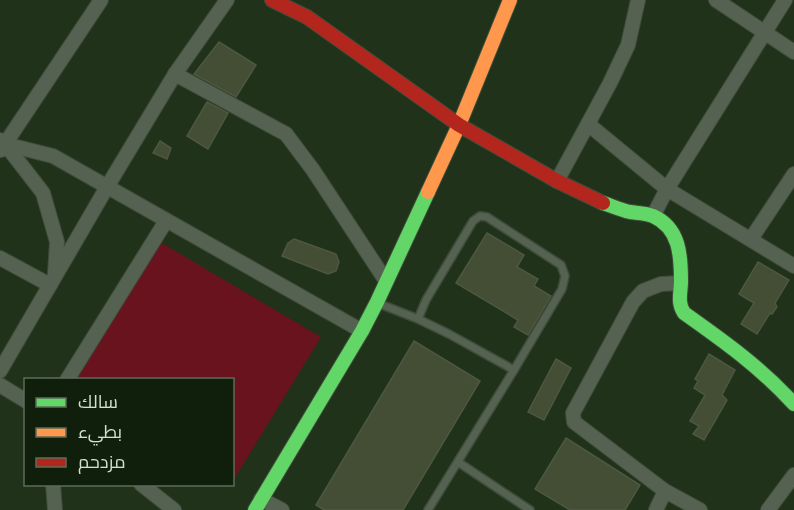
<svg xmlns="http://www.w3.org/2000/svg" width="794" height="510" viewBox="0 0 794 510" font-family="'DM Sans',Cairo,sans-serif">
  <rect width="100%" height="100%" fill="#20321a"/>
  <path fill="#69131f" d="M160,242L321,337L233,481L232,380H75Z"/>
  <g fill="#434e34" stroke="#4d5742" stroke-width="1.5">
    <path d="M219,42L256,65L236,97L194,74Z"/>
    <path d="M207,102L228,113L208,149L187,136Z"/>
    <path d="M160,141L171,148L167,159L153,153Z"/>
    <path d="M487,233L524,255L517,267L538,279L534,286L551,296L528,335L514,327L518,320L456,283Z"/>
    <path d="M294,239L336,254L339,262L336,271L328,274L282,256L288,243Z"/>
    <path d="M758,262L789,280L775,303L777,307L772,314L770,313L757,334L741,324L754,303L739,294Z"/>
    <path d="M414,341L480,381L403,510H324L316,505Z"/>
    <path d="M709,354L735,370L722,395L727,400L704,440L693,434L699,426L690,421L705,395L694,388L698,381L695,379Z"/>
    <path d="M556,359L571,368L544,420L528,412Z"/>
    <path d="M566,438L640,485L625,510H570L535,489Z"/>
  </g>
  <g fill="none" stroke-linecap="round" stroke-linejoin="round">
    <g stroke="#3e4d3a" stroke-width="10">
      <g id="lane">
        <path d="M380,304L418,319L449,334L514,370"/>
        <path d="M418,319L426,300L473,221L480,216L487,217L561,265L565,276L562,289L514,370L428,510"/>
        <path d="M458,462L530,510"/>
      </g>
    </g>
    <g stroke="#3e4d3a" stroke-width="16">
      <g id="street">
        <path d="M716,0L794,52"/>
        <path d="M175,74L286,134L313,170L386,281"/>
        <path d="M588,124L667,189L794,266"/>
        <path d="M0,140L5,144L53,156L362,331"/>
        <path d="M5,144L43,193L57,242L55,273"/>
        <path d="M1,150L101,0"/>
        <path d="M557,181L610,83L628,45L638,0"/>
        <path d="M653,216L667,189L785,0"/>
        <path d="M751,239L794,174"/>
        <path d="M0,258L50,285"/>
        <path d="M681,283L661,284L643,291L633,302L573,413L574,422L665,491L700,510"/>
        <path d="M0,371L107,187L175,74L227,0"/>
        <path d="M67,380L166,221"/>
        <path d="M0,385L26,401"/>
        <path d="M53,484L55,510"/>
        <path d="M141,484L174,510"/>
        <path d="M261,499L282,510"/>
        <path d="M656,510L665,491"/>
        <path d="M768,510L794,475"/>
      </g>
    </g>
    <g stroke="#3e4d3a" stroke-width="16">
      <g id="fast">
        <path d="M603,203C612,206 621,210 630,212C637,213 646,213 653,216C680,228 681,256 681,281C681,293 677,302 684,313C725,342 760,367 794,404"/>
        <path d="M255,510L362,331L377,302L428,192"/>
      </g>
    </g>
    <g stroke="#3e4d3a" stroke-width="16">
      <path id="slow" d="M428,192L459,125L510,0"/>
    </g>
    <g stroke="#3e4d3a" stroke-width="16">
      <path id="jam" d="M272,0L307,17L459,125L557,181L603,203"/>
    </g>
    <use href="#lane" stroke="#556251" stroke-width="7"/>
    <use href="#street" stroke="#556251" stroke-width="14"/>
    <use href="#fast" stroke="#63d668" stroke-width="14"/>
    <use href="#slow" stroke="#ff974d" stroke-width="14"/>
    <use href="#jam" stroke="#b3261e" stroke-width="14"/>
  </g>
  <rect x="24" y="378" width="210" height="108" fill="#101f0c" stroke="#5c6d58" stroke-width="1.5"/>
  <rect x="36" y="398" width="30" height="9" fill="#63d668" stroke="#5c6d58" stroke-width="1.5"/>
  <text x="78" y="408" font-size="18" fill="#cee2c9">سالك</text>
  <rect x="36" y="428" width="30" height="9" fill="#ff974d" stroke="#5c6d58" stroke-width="1.5"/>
  <text x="78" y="438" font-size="18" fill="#cee2c9">بطيء</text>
  <rect x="36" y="458" width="30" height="9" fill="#b3261e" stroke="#5c6d58" stroke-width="1.5"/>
  <text x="78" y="468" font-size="18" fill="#cee2c9">مزدحم</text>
</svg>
